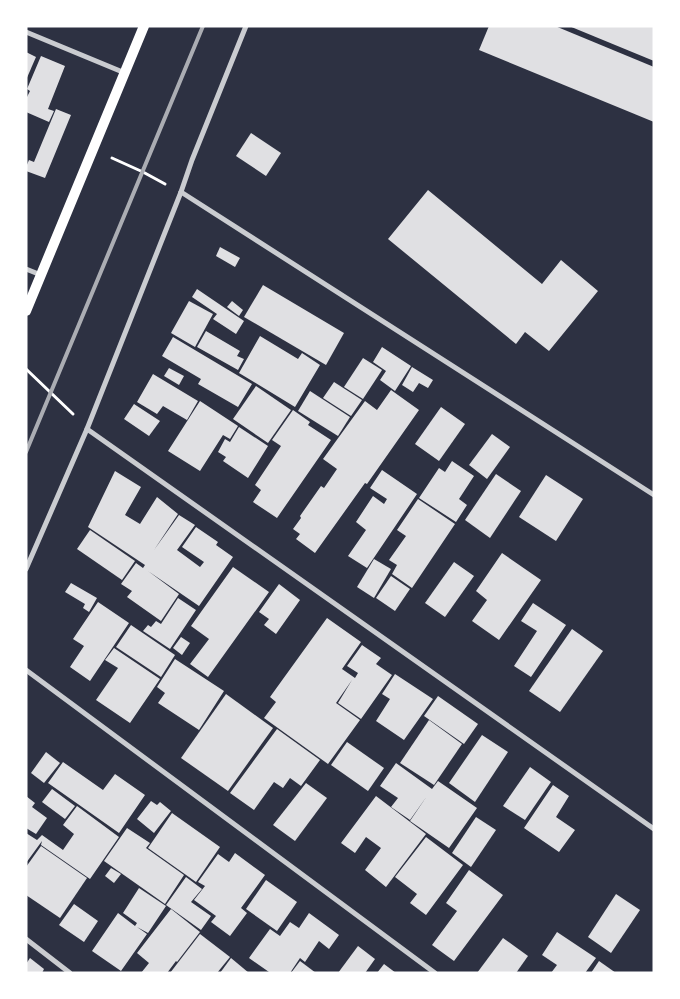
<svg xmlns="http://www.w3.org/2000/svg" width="680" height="999" viewBox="0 0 680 999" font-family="Bitter,serif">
  <rect width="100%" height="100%" fill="#2d3142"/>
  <g fill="#e0e0e3">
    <path d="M489,26H555L654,67V122L479,50Z"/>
    <path d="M569,26H654V61Z"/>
    <path d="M26,52L36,57L26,80Z"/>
    <path d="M41,56L65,66L48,109L54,111L49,122L26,112V99L30,91L27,89Z"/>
    <path d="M56,109L71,115L45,178L26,171V167L29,160L34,162Z"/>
    <path d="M251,133L281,153L266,176L236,156Z"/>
    <path d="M428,190L542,284L561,260L598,291L549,351L525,332L516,344L388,239Z"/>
    <path d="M220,247L240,258L235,267L216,256Z"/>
    <path d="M263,285L344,333L326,365L244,317Z"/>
    <path d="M197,289L244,321L236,334L213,319L217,314L192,297Z"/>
    <path d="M189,301L213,314L195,347L171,333Z"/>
    <path d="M232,301L243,310L239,316L227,307Z"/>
    <path d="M206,331L240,351L237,356L244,359L238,370L197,347Z"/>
    <path d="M260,336L298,359L302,353L320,365L295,407L239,373Z"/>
    <path d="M173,337L252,384L238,407L198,384L201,379L162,356Z"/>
    <path d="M382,347L411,366L395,391L380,380L386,371L373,362Z"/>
    <path d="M363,358L382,370L363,399L344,387Z"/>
    <path d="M412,367L433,380L428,388L419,383L413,392L402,385Z"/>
    <path d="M169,368L184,376L179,385L164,376Z"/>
    <path d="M153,374L198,401L187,420L163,406L157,414L137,402Z"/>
    <path d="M334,382L362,400L351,416L323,398Z"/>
    <path d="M256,386L291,410L268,443L233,419Z"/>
    <path d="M391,390L419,410L367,484L365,483L315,553L296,539L300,534L293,529L301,518L300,516L321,486L324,488L337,469L323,459L365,401L377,410Z"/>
    <path d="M310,391L350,417L338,436L298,411Z"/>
    <path d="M200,401L238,426L230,439L223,435L200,471L168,451Z"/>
    <path d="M134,404L160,421L149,436L124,419Z"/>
    <path d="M441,407L465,424L439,461L415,444Z"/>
    <path d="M293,410L310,422L308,425L331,440L277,518L253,502L261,490L255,485L281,446L272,440Z"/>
    <path d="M239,427L268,446L248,478L223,461L226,457L218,452L225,439L230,442Z"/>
    <path d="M492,434L510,447L487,479L469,465Z"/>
    <path d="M452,461L474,476L459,499L467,505L456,522L419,498L439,468L445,472Z"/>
    <path d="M382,470L417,494L367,568L348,556L366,530L356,522L373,496L384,504L387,499L370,488Z"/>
    <path d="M115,471L141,487L125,515L140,524L157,497L178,514L154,550L179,515L195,525L177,550L200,567L204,562L182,547L196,527L218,542L216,545L233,557L199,606L148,571L179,594L161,621L127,597L132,591L121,584L136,563L143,568L145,565L88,527Z"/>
    <path d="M496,474L521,491L490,538L465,520Z"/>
    <path d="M546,475L583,499L556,541L519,517Z"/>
    <path d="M418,499L455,524L412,588L392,574L397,565L389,560L406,536L397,530Z"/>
    <path d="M90,530L135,561L122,580L77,549Z"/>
    <path d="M502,553L541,580L499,640L472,621L487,600L476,591Z"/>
    <path d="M374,559L391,569L374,598L357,587Z"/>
    <path d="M454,562L474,576L445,617L425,603Z"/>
    <path d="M233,567L269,592L208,677L190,664L209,639L191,626Z"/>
    <path d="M391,576L410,589L395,611L376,598Z"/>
    <path d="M71,583L97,598L89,612L83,608L85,604L65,592Z"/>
    <path d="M279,584L300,600L276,634L264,625L269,619L259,612Z"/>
    <path d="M178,598L196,610L170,649L143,631L148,625L151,627L156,621L161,624Z"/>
    <path d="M98,602L129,623L90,681L70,667L84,646L73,639Z"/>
    <path d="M533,603L566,625L531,677L514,666L537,631L521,621Z"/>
    <path d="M327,618L361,642L342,669L355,678L358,673L347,666L362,645L381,658L376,664L392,675L361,719L338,703L352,680L336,703L360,720L328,764L264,718L276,702L270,697Z"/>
    <path d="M131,625L175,655L161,677L116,647Z"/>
    <path d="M572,629L603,651L560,712L529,691Z"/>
    <path d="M181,637L190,643L182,655L173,648Z"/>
    <path d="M114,648L160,679L130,723L96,700L118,668L105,660Z"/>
    <path d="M175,659L224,691L199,730L158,703L165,693L157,687Z"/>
    <path d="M395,674L433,699L404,740L376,721L390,699L382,694Z"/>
    <path d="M226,694L273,728L228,791L181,758Z"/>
    <path d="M438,696L478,724L464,744L424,716Z"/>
    <path d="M429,720L462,744L434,785L400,763Z"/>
    <path d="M277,729L320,760L301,786L290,778L283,788L274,782L254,810L230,793Z"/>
    <path d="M482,735L508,752L475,802L449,783Z"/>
    <path d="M347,742L384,768L368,791L331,765Z"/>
    <path d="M46,752L60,763L44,783L31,773Z"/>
    <path d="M63,762L103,790L115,774L145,795L119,833L48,783Z"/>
    <path d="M396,763L432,789L438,781L477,808L449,848L410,821L427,796L410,820L391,807L398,798L380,786Z"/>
    <path d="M530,767L551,782L525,820L503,806Z"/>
    <path d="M306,783L327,798L295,841L273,825Z"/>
    <path d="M553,785L569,796L556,817L575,830L559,852L524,828Z"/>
    <path d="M52,789L75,806L65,819L42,802Z"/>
    <path d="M26,796L35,803L32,807L47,818L36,834L26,828Z"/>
    <path d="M376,796L426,834L386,887L365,870L381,848L366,837L355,853L341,843Z"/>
    <path d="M151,801L157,805L160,802L171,811L154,833L137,819Z"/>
    <path d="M77,806L119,837L90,879L41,845L42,841L26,863V833L37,840L42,835L63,850L74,834L63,825Z"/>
    <path d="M172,813L220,847L196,882L148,848Z"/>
    <path d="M476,817L496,830L471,867L452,853Z"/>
    <path d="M127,828L150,843L146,848L184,875L165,904L104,861Z"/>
    <path d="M426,837L463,865L426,915L410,903L417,894L395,877Z"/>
    <path d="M41,846L87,878L60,918L26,895V867Z"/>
    <path d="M235,853L265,875L241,908L247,913L230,936L211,922L216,916L194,900L205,886L198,882L218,854L229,862Z"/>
    <path d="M111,868L121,874L114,883L105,876Z"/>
    <path d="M469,870L503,895L454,961L432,945L457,911L446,903Z"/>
    <path d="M186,877L202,889L191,902L211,916L201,930L166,905Z"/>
    <path d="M266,880L297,902L277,931L246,909Z"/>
    <path d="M139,888L166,906L148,933L137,927L147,934L121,971L92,951L118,913L135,926L137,923L123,913Z"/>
    <path d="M616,894L640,910L611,953L588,937Z"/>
    <path d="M74,904L98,921L84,942L59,925Z"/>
    <path d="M171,909L200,932L177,962L176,961L167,973H141L149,963L137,953Z"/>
    <path d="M309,913L339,935L329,949L319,941L305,962L300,958L290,973H269V972L249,958L270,929L280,936L290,922L299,928Z"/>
    <path d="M557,932L596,958L585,973H551L557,965L542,955Z"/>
    <path d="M200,934L230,957L217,973H170Z"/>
    <path d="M503,938L528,956L516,973H477Z"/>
    <path d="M358,946L375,959L365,973H338Z"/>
    <path d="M30,958L44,969L42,973H26V964Z"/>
    <path d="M231,958L249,973H220Z"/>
    <path d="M300,961L316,973H291Z"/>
    <path d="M599,961L616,973H591Z"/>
    <path d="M384,964L396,973H377Z"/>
  </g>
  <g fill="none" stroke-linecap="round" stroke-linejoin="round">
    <g stroke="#fff" stroke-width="3">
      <path d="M112,158L143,172L165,184"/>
      <path d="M26,369L73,414"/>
    </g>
    <g stroke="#caccd0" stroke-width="5">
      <path d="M26,32L125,73"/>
      <path d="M181,192L654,495"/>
      <path d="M26,269L41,275"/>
      <path d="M87,429L654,829"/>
      <path d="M26,569L87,429L181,192L192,160L246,26"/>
      <path d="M26,670L435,973"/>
      <path d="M26,939L70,973"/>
    </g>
    <path stroke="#fff" stroke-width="10" d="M26,311L144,26"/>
    <path stroke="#abadb3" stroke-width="4" d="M26,452L203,26"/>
  </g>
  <rect width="680" height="999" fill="none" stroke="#ffffff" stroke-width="55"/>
</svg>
